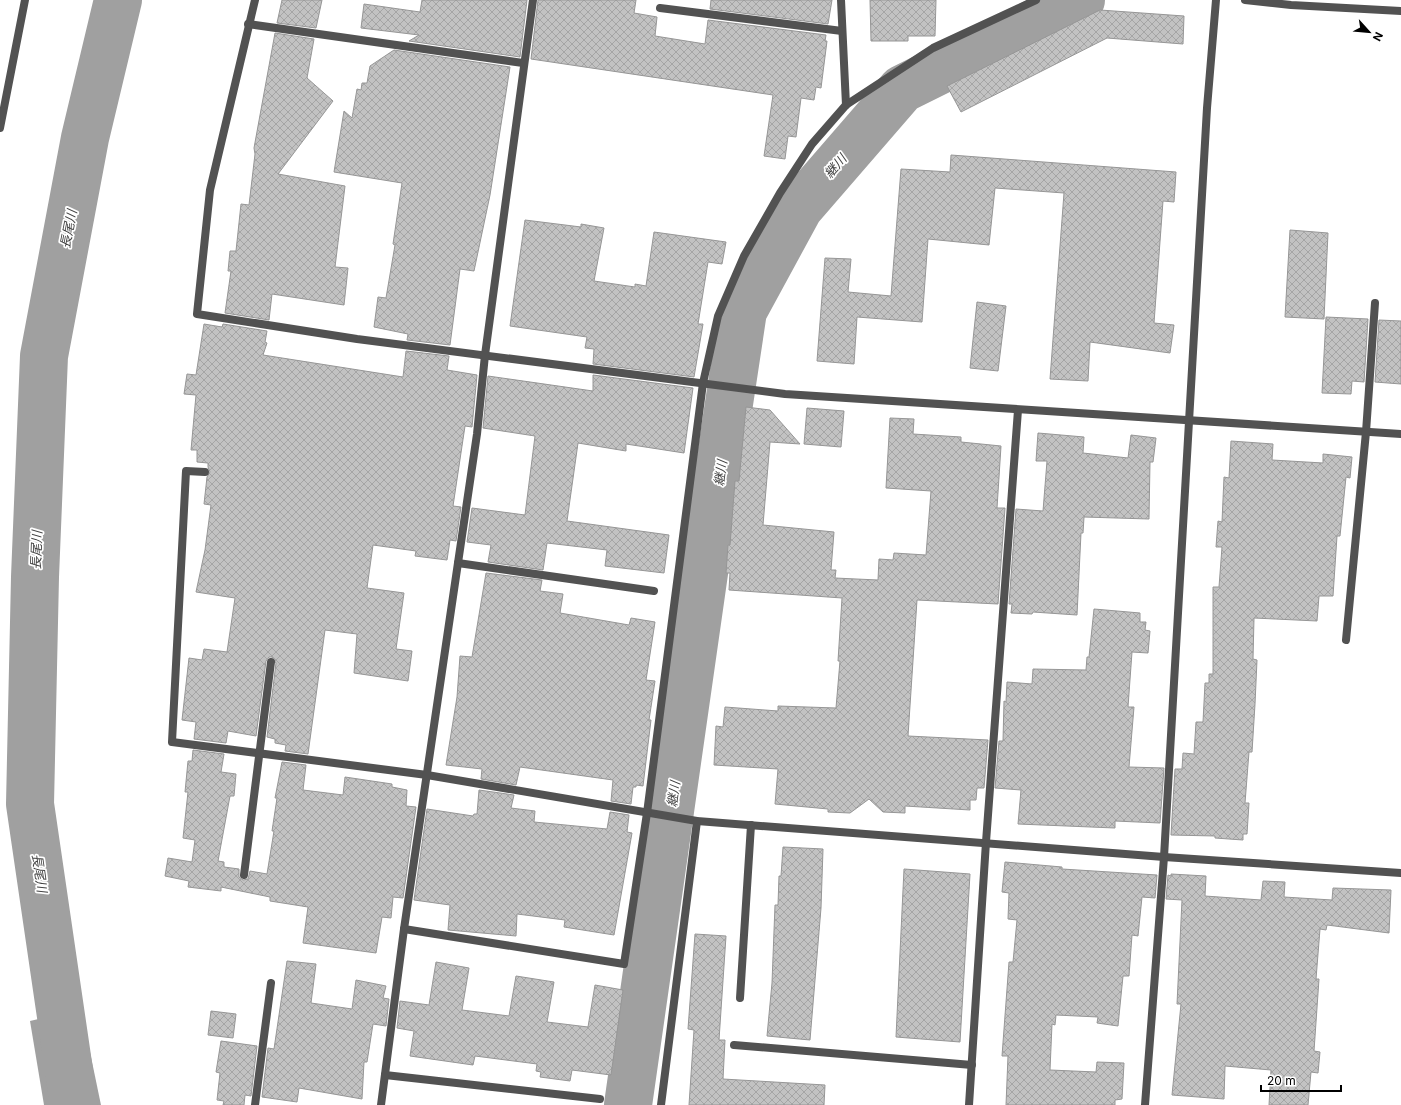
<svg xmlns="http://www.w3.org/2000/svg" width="1401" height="1105" viewBox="0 0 1401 1105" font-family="Inter,'Noto Sans JP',sans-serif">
  <defs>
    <pattern id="building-cross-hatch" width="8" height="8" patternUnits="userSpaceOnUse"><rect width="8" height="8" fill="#c2c2c2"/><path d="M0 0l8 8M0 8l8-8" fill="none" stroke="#a5a5a5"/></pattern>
  </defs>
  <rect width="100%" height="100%" fill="#fff"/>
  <path fill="#a0a0a0" d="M81,1009L101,1105H44L30,1021Z"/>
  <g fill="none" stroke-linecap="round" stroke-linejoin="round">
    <g stroke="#a0a0a0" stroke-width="48">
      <path d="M74,1105L30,804L35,577L44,356L85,138L118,0"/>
      <path d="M628,1105L715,496L743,311L799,208L902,89L1081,0"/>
    </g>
  </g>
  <g fill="url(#building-cross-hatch)" stroke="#969696">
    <path d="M282,0H322L316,28L277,23Z"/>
    <path d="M422,0H527L520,57L409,41L419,35L361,28L364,4L420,12Z"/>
    <path d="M538,0H636L634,13L657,17L655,36L705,44L708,20L826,35L825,41H827L821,88L816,87L814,100L801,98L796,137L788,136L785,159L764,156L773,95L531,59Z"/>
    <path d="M711,0H832L828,24L710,9Z"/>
    <path d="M870,0H936L935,36H908V41H871Z"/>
    <path d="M1100,10L1184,16L1183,44L1107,38L961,112L947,86Z"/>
    <path d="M275,33L314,39L307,78L333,101L278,174L345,186L335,267L348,268L344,305L272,294L269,320L225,313L231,271H228L230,251H236L241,204L249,205L255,154L254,148Z"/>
    <path d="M394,50L510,67L490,195L474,271L460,269L450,345L407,340L408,334L374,327L378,297L386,298L395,245L393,244L402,183L334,172L344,111L352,118L357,89L361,90L362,83H367L370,66Z"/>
    <path d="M951,155L1176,172L1174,202L1163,201L1154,323L1174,325L1170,353L1090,342L1088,381L1050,379L1064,193L995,188L989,245L928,239L922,322L857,317L854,364L817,361L825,258L851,259L848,292L891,296L901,169L950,172Z"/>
    <path d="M525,220L581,227V224L604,228L594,281L635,287V284L646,286L654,232L726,242L722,264L708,262L698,324H703L694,377L593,364L594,349L585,348L587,337L510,326Z"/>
    <path d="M1290,230L1328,233L1324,319L1285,317Z"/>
    <path d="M977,302L1006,306L998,371L970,368Z"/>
    <path d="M1326,317L1368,319L1364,382L1352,381L1351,394L1322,393Z"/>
    <path d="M1379,320L1401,321V384L1375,382Z"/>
    <path d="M204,324L222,327L223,324L267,331L265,342L267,343L263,355L403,377L406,351L449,356L447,370L477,375L472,427L465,426L453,506L461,507L456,541L450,540L447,560L415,556L416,551L373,545L367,588L404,593L396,649L412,651L408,681L354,673L357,634L325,630L308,754L285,751L286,745L275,743V739L267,737L276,663L272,657H269L266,661L256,736L228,731L226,743L194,739L196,722L182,720L189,658L202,660L204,649L227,652L235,598L196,592L205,550L211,505L204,504L207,477L210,472L208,467V463L197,462V450H191L196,395L184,394L187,374L196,375Z"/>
    <path d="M593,375L693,388L684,453L626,444V451L578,443L567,521L669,535L664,573L605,566L607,550L547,543L543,570L488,562L491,545L467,542L472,508L525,515L535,436L483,428L488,376L593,391Z"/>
    <path d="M746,407L770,410L800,444L770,442L763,525L834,532L831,570H836L835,578L878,580L879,559L893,560L894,553L926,555L931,491L886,488L890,418L914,419L913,434L961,437V442L1001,446L997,508H1005L998,604L917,600L908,736L988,740L984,788H977L976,800H970V810L905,806V813L883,812L869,799L850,813L828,812V809L775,804L778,769L714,765L716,726L723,727L725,707L778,711V706L836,708L840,661H838L842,598L729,590L730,573H726L728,545H730L735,481H739Z"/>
    <path d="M807,408L844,411L841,447L804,444Z"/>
    <path d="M1038,433L1084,437L1083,453L1128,458L1131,435L1156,438L1153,462H1150L1149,519L1084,517L1083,533H1081L1077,615L1033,612L1032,614L1011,613L1012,604H1009L1016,509L1043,511L1047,461H1036Z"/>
    <path d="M1231,441L1273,444L1272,460L1323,463V454L1352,457L1350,478L1346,477L1340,536H1337L1333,596H1319L1317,621L1254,618L1253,659L1257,660L1255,704L1252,752H1249L1245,803H1249L1247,834H1243V840L1215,838V836L1171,835L1175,769H1182L1183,753L1194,754L1196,722H1203L1205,683H1209V674H1213V587H1219L1222,547H1216L1218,521L1222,522L1224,477L1229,478Z"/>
    <path d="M486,573L542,580L540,591L563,594L560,613L629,625L631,618L655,622L646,680L655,681L649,720H651L643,786L636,785V787H633L631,804L611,801L613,780L520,767L516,785L481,779L482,769L446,765L457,697L460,656L472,657Z"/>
    <path d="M1094,609L1140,613V622H1146L1145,630L1150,631L1148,653L1132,652L1128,707H1134L1129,767L1164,768L1160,823L1115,821V828L1018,824L1021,790L995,788L999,741H1003L1004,701L1006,702L1007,682L1032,684L1033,669L1086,670L1087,657H1089Z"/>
    <path d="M193,750L224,754L221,772L236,774L234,796H230L218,861L224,862V867L239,869V877L243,880L248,879L250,871L267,874L274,831H272L277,798H275L282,762L306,765L303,790L343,795L345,777L392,784V787L407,790L406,806L416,807L403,898L393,897L391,918L382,917L376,953L303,943L308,907L270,901V897L221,887V891L188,887L189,881L165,876L168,858L192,862L195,840L183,838L188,792H185L188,761H192Z"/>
    <path d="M479,790L514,795L511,808L535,811L534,822L607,829L610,812L629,815L627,832L632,833L614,935L564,927L565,920L517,914L516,936L448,930L450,905L414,900L427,809L473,816L474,814H477Z"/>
    <path d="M783,847L823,849L821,908L810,1040L767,1036L772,983L775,905H778L779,876H781Z"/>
    <path d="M1005,862L1062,867V869L1157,875L1155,898L1142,897L1138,936L1132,935L1129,976H1123L1118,1026L1097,1023L1098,1017L1056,1015L1055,1025L1052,1024L1050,1070L1096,1072L1097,1062L1124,1063L1122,1099L1115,1100V1105H1006L1008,1056H1002L1009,962H1013L1017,920L1008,919L1009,893L1002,892Z"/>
    <path d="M904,869L970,874L960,1042L896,1037Z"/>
    <path d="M1171,874L1206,876L1205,896L1261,900L1263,881L1285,882L1284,897L1332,900L1333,888L1391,890L1389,933L1327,925L1326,930L1320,929L1316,979H1319L1314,1051L1320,1052L1318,1073L1311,1072L1308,1105H1269L1271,1070L1225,1066L1224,1099L1172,1095L1181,1004H1177L1182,900L1166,899L1168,875L1171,876Z"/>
    <path d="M695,934L726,936L719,1040H725L723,1079L825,1085L824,1105H689L694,1030L688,1029Z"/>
    <path d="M287,961L316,964L311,1003L352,1009L356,980L386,986L383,998L389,999L386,1026L373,1024L367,1062H364L362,1099L299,1088L297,1102L262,1097L268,1048L274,1049Z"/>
    <path d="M436,962L469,968L462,1010L509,1016L516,976L554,982L547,1022L588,1027L595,985L623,990L611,1075L572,1070L570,1081L540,1077L541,1072L536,1071L537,1064L475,1056L473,1065L410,1056L414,1031L397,1028L400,1001L429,1005Z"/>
    <path d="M211,1011L236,1014L233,1038L208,1035Z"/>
    <path d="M221,1041L257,1046L251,1096L245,1095L244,1105H223L224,1101L217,1100L220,1073L216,1072Z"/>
  </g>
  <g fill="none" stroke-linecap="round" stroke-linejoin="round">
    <g stroke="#525252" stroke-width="8">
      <path d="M255,0L210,190L197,314L357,339L785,394L1401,434"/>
      <path d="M841,0L846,105"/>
      <path d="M1245,0L1291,5L1401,11"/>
      <path d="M660,8L842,31"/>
      <path d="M248,24L523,63"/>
      <path d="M0,128L25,0"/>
      <path d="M205,472L186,471L172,742L427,775L697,821L1164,857L1401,873"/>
      <path d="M458,563L654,591"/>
      <path d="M1346,640L1366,432L1375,303"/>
      <path d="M244,875L271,662"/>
      <path d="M404,929L624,964L647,813L703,383L718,316L744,256L780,193L812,144L846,105L933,48L1036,0"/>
      <path d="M740,998L751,825"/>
      <path d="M734,1045L972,1065"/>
      <path d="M385,1075L600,1099"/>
      <path d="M255,1105L271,983"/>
      <path d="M381,1105L404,929L477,434L485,355L533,0"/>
      <path d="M661,1105L697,821"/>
      <path d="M969,1105L986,842L1018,410"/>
      <path d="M1145,1105L1164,857L1207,108L1216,0"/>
    </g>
  </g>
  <g text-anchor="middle" stroke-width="3.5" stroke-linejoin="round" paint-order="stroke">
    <g font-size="13" font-style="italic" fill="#414141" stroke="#fff">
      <text transform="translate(835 166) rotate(-49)" y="5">継川</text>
      <text transform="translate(68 229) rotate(-79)" y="5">長尾川</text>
      <text transform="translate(720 473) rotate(-82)" y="5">継川</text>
      <text transform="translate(36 550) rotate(-88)" y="5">長尾川</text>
      <text transform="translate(673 794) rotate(-82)" y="5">継川</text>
      <text transform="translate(40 873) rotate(82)" y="5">長尾川</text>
    </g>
  </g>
  <g transform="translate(1369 32) rotate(117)" stroke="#ffffff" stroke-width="3" paint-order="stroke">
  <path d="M0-3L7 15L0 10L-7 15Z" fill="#000000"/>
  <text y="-6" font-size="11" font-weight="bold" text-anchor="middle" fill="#000000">N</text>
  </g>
  <path d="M1261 1085v6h80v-6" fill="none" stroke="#000000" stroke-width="2"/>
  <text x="1267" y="1085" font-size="12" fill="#000000" stroke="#ffffff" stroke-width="3" paint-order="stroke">20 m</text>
</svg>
